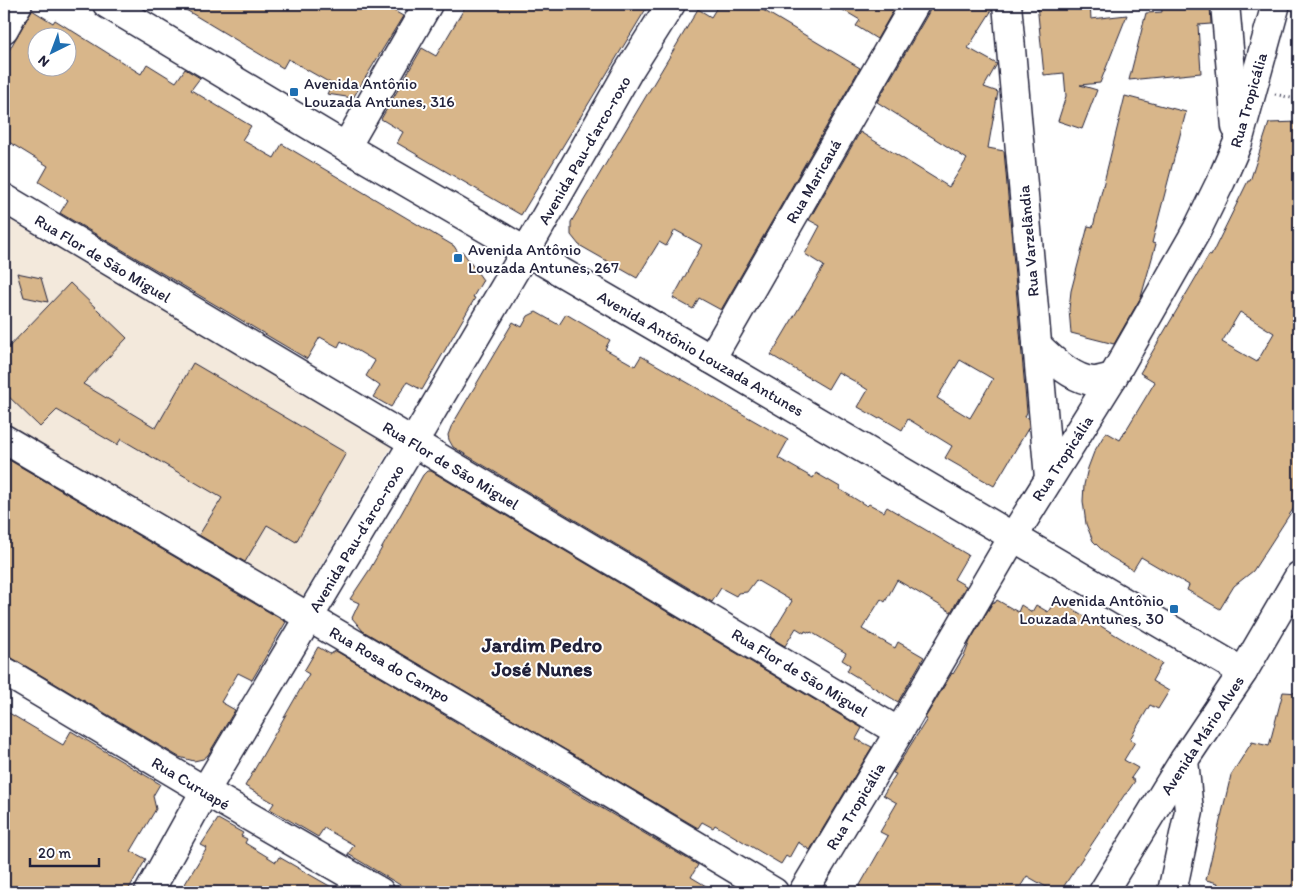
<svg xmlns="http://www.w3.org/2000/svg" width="1303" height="896" viewBox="0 0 1303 896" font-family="Itim,sans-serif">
  <rect width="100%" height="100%" fill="#fff"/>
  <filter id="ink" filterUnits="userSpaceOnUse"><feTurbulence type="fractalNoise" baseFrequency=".02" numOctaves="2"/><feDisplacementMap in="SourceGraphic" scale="10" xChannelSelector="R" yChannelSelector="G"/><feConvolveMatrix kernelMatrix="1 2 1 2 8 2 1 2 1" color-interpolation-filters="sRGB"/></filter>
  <g filter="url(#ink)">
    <path fill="#f3e9dc" d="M4,216L392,446L301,599L4,422Z"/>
    <g fill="#d8b68a" stroke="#22223b" fill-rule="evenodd">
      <path d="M176,4H382L403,16L353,98L327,94L332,84L288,59L283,68Z"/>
      <path d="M467,4H649L521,215L397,143L403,132L381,119L422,48L436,56Z"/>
      <path d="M719,4H753L860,68L721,310L699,298L693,309L673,298L702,245L675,230L666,246L659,242L637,278L579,245L571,235V222L698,9L711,17Z"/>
      <path d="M833,4H897L877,39L856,26L860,20Z"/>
      <path d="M931,4H992V10L968,48L997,64L984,87L998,92L988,148L1004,151L1027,412L1025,417L1028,418L1029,427L994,486L945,458L952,446L908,419L902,430L880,417L879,419L858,407L868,390L854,381L838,372L828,389L771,355L824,266L805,254L820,226L809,220L860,132L949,187L967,159L877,102L929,12ZM960,360L993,379L970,418L937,398Z"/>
      <path d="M1037,4H1090L1091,19L1127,15L1100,83L1080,85L1097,90L1082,129L1058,121L1066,96L1064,73L1044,75Z"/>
      <path d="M1161,4H1210L1211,24L1198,25L1201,73L1129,80L1146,13L1162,12Z"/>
      <path d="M32,10L53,23L55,20L141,74L147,64L176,82L185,69L200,78L191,90L251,126L242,140L274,158L282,144L454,246L459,254L462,251L483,280L473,297L475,298L422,390L407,382L391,407L373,397L380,386L366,376L375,361L341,341L338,347L320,337L307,359L60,213L68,200L39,182L48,166L4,139V59ZM38,38H68V68H38Z"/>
      <path d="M1125,96L1186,112L1152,243L1156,244L1141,297L1114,344L1071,333L1069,309L1071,291L1088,226L1093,227Z"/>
      <path d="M1299,122V500L1253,571L1234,586L1220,609L1187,590L1189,585L1141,557L1133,570L1109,556L1100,548L1093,541L1086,524L1083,501L1084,485L1088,468L1094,452L1106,432L1120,440L1155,382L1140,373L1209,255L1211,256L1248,181H1250L1269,123ZM1240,312L1274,333L1257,362L1222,342Z"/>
      <path d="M17,273L41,278L48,302L24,297Z"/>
      <path d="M70,283L127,338L83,384L156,428L193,363L346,453L296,542L267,525L245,562L199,535L222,498L121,439L117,445L57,410L40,427L4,392V352Z"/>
      <path d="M536,312L559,325L566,314L610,340L605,349L635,366L641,356L788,440L778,458L813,478L816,473L840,487L839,489L867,506L869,504L884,512L887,507L968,555L954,579L966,586L951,612L897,580L885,602L881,599L862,629L895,648L898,642L924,657L898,702L847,671L850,665L842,660L846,653L811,632L810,633L805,631L804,633L796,628L785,646L770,637L792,601L756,580L747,592L738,593L736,596L721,588L712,602L453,447L449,440L448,435L451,427L513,322L522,327L528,316Z"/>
      <path d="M4,457L286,622L252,680L238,673L221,702L235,710L208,755L203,759L194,761L179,757L12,658L4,655Z"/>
      <path d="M427,471H431L862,728L856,739L872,747L810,850L798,842L789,858L786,856L781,864L715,825L713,828L702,822L698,828L363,631L352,618L359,603L350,599L370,569L423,475Z"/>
      <path d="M1056,599L1162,663L1152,681L1169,691L1158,709L1150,705L1130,739L1135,742L1124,760L1138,768L1131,778L1135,781L1126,794H1125L1060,892H1055L1027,876L1017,892H856L888,836L880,832L897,803L883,795L896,774L893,773L927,719L925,718L952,673L953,674L965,654L970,641L993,602L995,603L997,600L1018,612L1021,605L1032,612L1036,605L1048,612Z"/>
      <path d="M318,647L330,654L336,651L698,865L691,877L716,892H412L348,854L354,845L324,828L318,837L270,809L274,803L245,786L309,674L304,671Z"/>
      <path d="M1283,692L1299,693V892H1216L1218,883L1206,880L1231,775L1252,742L1269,746Z"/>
      <path d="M4,710L63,745L71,731L160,784L153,796L156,809L131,851L146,859L127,892H4Z"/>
      <path d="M218,819L243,833L241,836L247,839L245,843L276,862L279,857L340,892H180L207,848L201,845Z"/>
    </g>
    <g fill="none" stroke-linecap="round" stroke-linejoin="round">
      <g stroke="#22223b" stroke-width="31">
        <g id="minor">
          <path d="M107,4L346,147L711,359L1243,672"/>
          <path d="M1007,4L1049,478"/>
          <path d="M1225,4L1236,127"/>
          <path d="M4,29L18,4"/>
          <path d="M346,147L428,4"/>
          <path d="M4,198L899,732"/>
          <path d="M1037,345C1050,358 1074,380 1093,381C1099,381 1107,378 1113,377"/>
          <path d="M711,359L915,4"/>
          <path d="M4,439L587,780L774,892"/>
          <path d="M4,671L205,791L380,892"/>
          <path d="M149,892L205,791L413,443L526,251L628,72L671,4"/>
          <path d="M803,892L899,732L1013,537L1113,377L1197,230L1221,181L1238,142L1276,4"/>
          <path d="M1103,892L1184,760L1243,672L1299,576"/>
          <path d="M1172,892L1189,811L1184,760"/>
        </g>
      </g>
      <path stroke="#22223b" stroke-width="3" stroke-dasharray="1 4" stroke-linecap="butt" d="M1275,94L1299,100"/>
      <use href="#minor" stroke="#fff" stroke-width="28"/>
    </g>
  </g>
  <g fill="#1f6fb2" stroke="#fff" stroke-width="2">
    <rect x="289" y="87" width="10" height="10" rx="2.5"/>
    <rect x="453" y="253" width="10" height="10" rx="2.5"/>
    <rect x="1169" y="604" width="10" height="10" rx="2.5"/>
  </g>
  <g text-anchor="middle" stroke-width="4" stroke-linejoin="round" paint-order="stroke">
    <g font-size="16" fill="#22223b" stroke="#fff" text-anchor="start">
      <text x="304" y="89">Avenida Antônio<tspan x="304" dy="18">Louzada Antunes, 316</tspan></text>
      <text x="468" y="255">Avenida Antônio<tspan x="468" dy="18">Louzada Antunes, 267</tspan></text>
      <text x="1164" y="606" text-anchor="end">Avenida Antônio<tspan x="1164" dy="18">Louzada Antunes, 30</tspan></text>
    </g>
    <g font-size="16" fill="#22223b" stroke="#fff">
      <text transform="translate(1248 100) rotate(-74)" y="6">Rua Tropicália</text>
      <text transform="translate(584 150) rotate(-60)" y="6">Avenida Pau-d'arco-roxo</text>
      <text transform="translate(813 181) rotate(-60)" y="6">Rua Maricauá</text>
      <text transform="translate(1028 241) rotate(-95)" y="6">Rua Varzelândia</text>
      <text transform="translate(103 258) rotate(31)" y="6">Rua Flor de São Miguel</text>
      <text transform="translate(701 353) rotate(30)" y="6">Avenida Antônio Louzada Antunes</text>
      <text transform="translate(1062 458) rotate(-57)" y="6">Rua Tropicália</text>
      <text transform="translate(451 465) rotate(31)" y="6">Rua Flor de São Miguel</text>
      <text transform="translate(356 538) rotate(-59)" y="6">Avenida Pau-d'arco-roxo</text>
      <text transform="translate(390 664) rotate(30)" y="6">Rua Rosa do Campo</text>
      <text transform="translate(800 672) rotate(31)" y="6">Rua Flor de São Miguel</text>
      <text transform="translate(1202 735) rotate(-57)" y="6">Avenida Mário Alves</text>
      <text transform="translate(191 783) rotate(31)" y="6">Rua Curuapé</text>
      <text transform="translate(855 806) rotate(-59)" y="6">Rua Tropicália</text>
    </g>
    <g font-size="21" font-weight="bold" fill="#22223b" stroke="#fff">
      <text x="542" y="652">Jardim Pedro<tspan x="542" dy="24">José Nunes</tspan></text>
    </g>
  </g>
  <rect width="1303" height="896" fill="none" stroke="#fff" stroke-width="20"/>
  <rect x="10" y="10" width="1283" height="876" fill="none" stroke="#22223b" stroke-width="2" filter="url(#ink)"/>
  <g transform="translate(52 52) rotate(222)"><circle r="24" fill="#ffffff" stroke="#a7a7b1"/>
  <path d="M0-4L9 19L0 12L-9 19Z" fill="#1f6fb2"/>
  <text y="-8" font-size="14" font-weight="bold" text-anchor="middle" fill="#22223b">N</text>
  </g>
  <path d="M30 858v8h69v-8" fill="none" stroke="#22223b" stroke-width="2.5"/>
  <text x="38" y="858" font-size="15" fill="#22223b" stroke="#ffffff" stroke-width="4" paint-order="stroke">20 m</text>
</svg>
